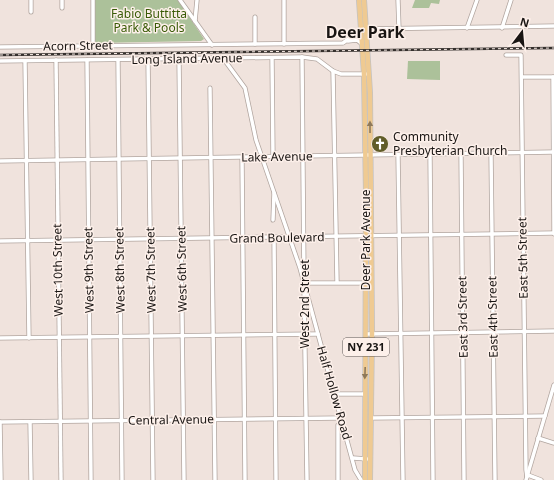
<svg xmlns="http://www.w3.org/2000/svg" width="554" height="480" viewBox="0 0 554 480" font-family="'Noto Sans',sans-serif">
  <rect width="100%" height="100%" fill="#f0e3dd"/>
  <g fill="#acc19a">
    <path d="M94,0H178L204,39L201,41L95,43Z"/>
    <path d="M415,0H440L439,4L431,3L429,8H412Z"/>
    <path d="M408,61H440V80L407,79Z"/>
  </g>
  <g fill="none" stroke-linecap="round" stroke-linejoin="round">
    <g stroke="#b1a59f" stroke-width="5">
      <g id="minor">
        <path d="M93,0V46"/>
        <path d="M180,0L212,45"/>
        <path d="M284,0V44"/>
        <path d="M398,0L399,29"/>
        <path d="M62,8V0"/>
        <path d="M31,12V0"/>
        <path d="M255,17V44"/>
        <path d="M195,21L197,0"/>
        <path d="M467,28L477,0"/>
        <path d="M502,28L511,0"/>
        <path d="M348,41L357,40L362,44"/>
        <path d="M0,47L343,43L362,29L554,26"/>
        <path d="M506,55H521L526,470L527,477"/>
        <path d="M302,57L304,278"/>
        <path d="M223,58L245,88L256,140L300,268L355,470L361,480"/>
        <path d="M272,58L273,157"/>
        <path d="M148,59L153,480"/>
        <path d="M179,59L184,480"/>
        <path d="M56,60L61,480"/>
        <path d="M87,60L91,480"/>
        <path d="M118,60L122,480"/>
        <path d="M0,61L302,57L317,59L333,71L341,74H366"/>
        <path d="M25,61L29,338"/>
        <path d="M333,71L337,282"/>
        <path d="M522,77H554"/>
        <path d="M553,77L554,234"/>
        <path d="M210,88L215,480"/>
        <path d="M461,154L464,480"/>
        <path d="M491,154L495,480"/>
        <path d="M398,155L403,480"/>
        <path d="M430,155L433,480"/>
        <path d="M242,158L245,480"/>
        <path d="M0,161L554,152"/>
        <path d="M273,220L274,193"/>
        <path d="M274,237L276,480"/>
        <path d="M0,241L554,233"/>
        <path d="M304,283H367"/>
        <path d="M304,288L307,480"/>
        <path d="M367,334L554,331"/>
        <path d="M0,338L318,334"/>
        <path d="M335,394H364"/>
        <path d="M371,418L545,416"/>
        <path d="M0,422L341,418"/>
        <path d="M0,422L1,480"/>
        <path d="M30,422L31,480"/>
        <path d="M338,425V480"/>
        <path d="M538,438L554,443"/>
        <path d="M353,458L367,459"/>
        <path d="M528,475L541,480"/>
        <path d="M526,480L554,385"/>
      </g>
    </g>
    <g stroke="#c3c2c2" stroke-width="6">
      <g id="major">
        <path d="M359,0L364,74L366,194L365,480"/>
        <path d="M364,0L370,93L372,334L370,480"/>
      </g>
    </g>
    <use href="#minor" stroke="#fff" stroke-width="3.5"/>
    <use href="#major" stroke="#efca92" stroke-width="4.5"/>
    <g stroke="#342f2c" stroke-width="2.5">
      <path id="rail" d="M0,55L554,48"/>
    </g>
    <use href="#rail" stroke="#fdf0ea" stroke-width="1" stroke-dasharray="3" stroke-linecap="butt"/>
  </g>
  <defs><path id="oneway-solid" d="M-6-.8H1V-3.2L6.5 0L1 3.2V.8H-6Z"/></defs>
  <g fill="#8f7959">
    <use href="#oneway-solid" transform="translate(370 127) rotate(-90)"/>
    <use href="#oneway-solid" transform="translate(365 373) rotate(92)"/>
  </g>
  <defs>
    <g id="church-disc" transform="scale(0.9)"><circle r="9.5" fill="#615d29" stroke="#fdf0ea"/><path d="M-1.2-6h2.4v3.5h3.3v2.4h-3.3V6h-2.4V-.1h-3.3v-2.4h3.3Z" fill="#fff"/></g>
  </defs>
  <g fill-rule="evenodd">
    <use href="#church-disc" x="380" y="144"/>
  </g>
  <g text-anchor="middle" stroke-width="3" stroke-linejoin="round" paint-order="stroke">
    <rect fill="#fdf0ea" stroke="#5d5754" stroke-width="1" x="343" y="338" width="46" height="18" rx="3"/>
    <g font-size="11" font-weight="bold" fill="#191513">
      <text x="366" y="351">NY 231</text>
    </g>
    <g font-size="12" fill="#395b06" stroke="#fdf0ea">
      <text x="149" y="18">Fabio Buttitta<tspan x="149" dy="14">Park &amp; Pools</tspan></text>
    </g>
    <g font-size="12" fill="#191513" stroke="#fdf0ea">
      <text transform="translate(78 46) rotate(-1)" y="4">Acorn Street</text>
      <text transform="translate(187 59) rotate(-1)" y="4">Long Island Avenue</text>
      <text transform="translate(277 157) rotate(-1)" y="4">Lake Avenue</text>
      <text transform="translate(277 238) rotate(-1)" y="4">Grand Boulevard</text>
      <text transform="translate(366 240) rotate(-90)" y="4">Deer Park Avenue</text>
      <text transform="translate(523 258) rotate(-91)" y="4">East 5th Street</text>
      <text transform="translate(182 269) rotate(-91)" y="4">West 6th Street</text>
      <text transform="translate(58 270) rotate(-91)" y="4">West 10th Street</text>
      <text transform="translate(89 270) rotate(-91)" y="4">West 9th Street</text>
      <text transform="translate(120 270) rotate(-91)" y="4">West 8th Street</text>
      <text transform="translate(151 270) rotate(-91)" y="4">West 7th Street</text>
      <text transform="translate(305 304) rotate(-90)" y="4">West 2nd Street</text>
      <text transform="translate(463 317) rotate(-91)" y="4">East 3rd Street</text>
      <text transform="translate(493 317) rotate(-91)" y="4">East 4th Street</text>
      <text transform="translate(334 393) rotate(74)" y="4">Half Hollow Road</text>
      <text transform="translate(171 420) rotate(-1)" y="4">Central Avenue</text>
    </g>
    <g font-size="12" fill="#191513" stroke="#fdf0ea" text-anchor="start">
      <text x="393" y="141">Community<tspan x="393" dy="14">Presbyterian Church</tspan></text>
    </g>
    <g font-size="16" font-weight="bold" fill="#191513" stroke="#fdf0ea">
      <text x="365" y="38">Deer Park</text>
    </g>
  </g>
  <g transform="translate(522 32) rotate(16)" stroke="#fdf0ea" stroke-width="3" paint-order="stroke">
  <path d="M0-3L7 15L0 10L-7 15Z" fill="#191513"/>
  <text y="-6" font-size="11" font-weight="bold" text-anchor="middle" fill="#191513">N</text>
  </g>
</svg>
